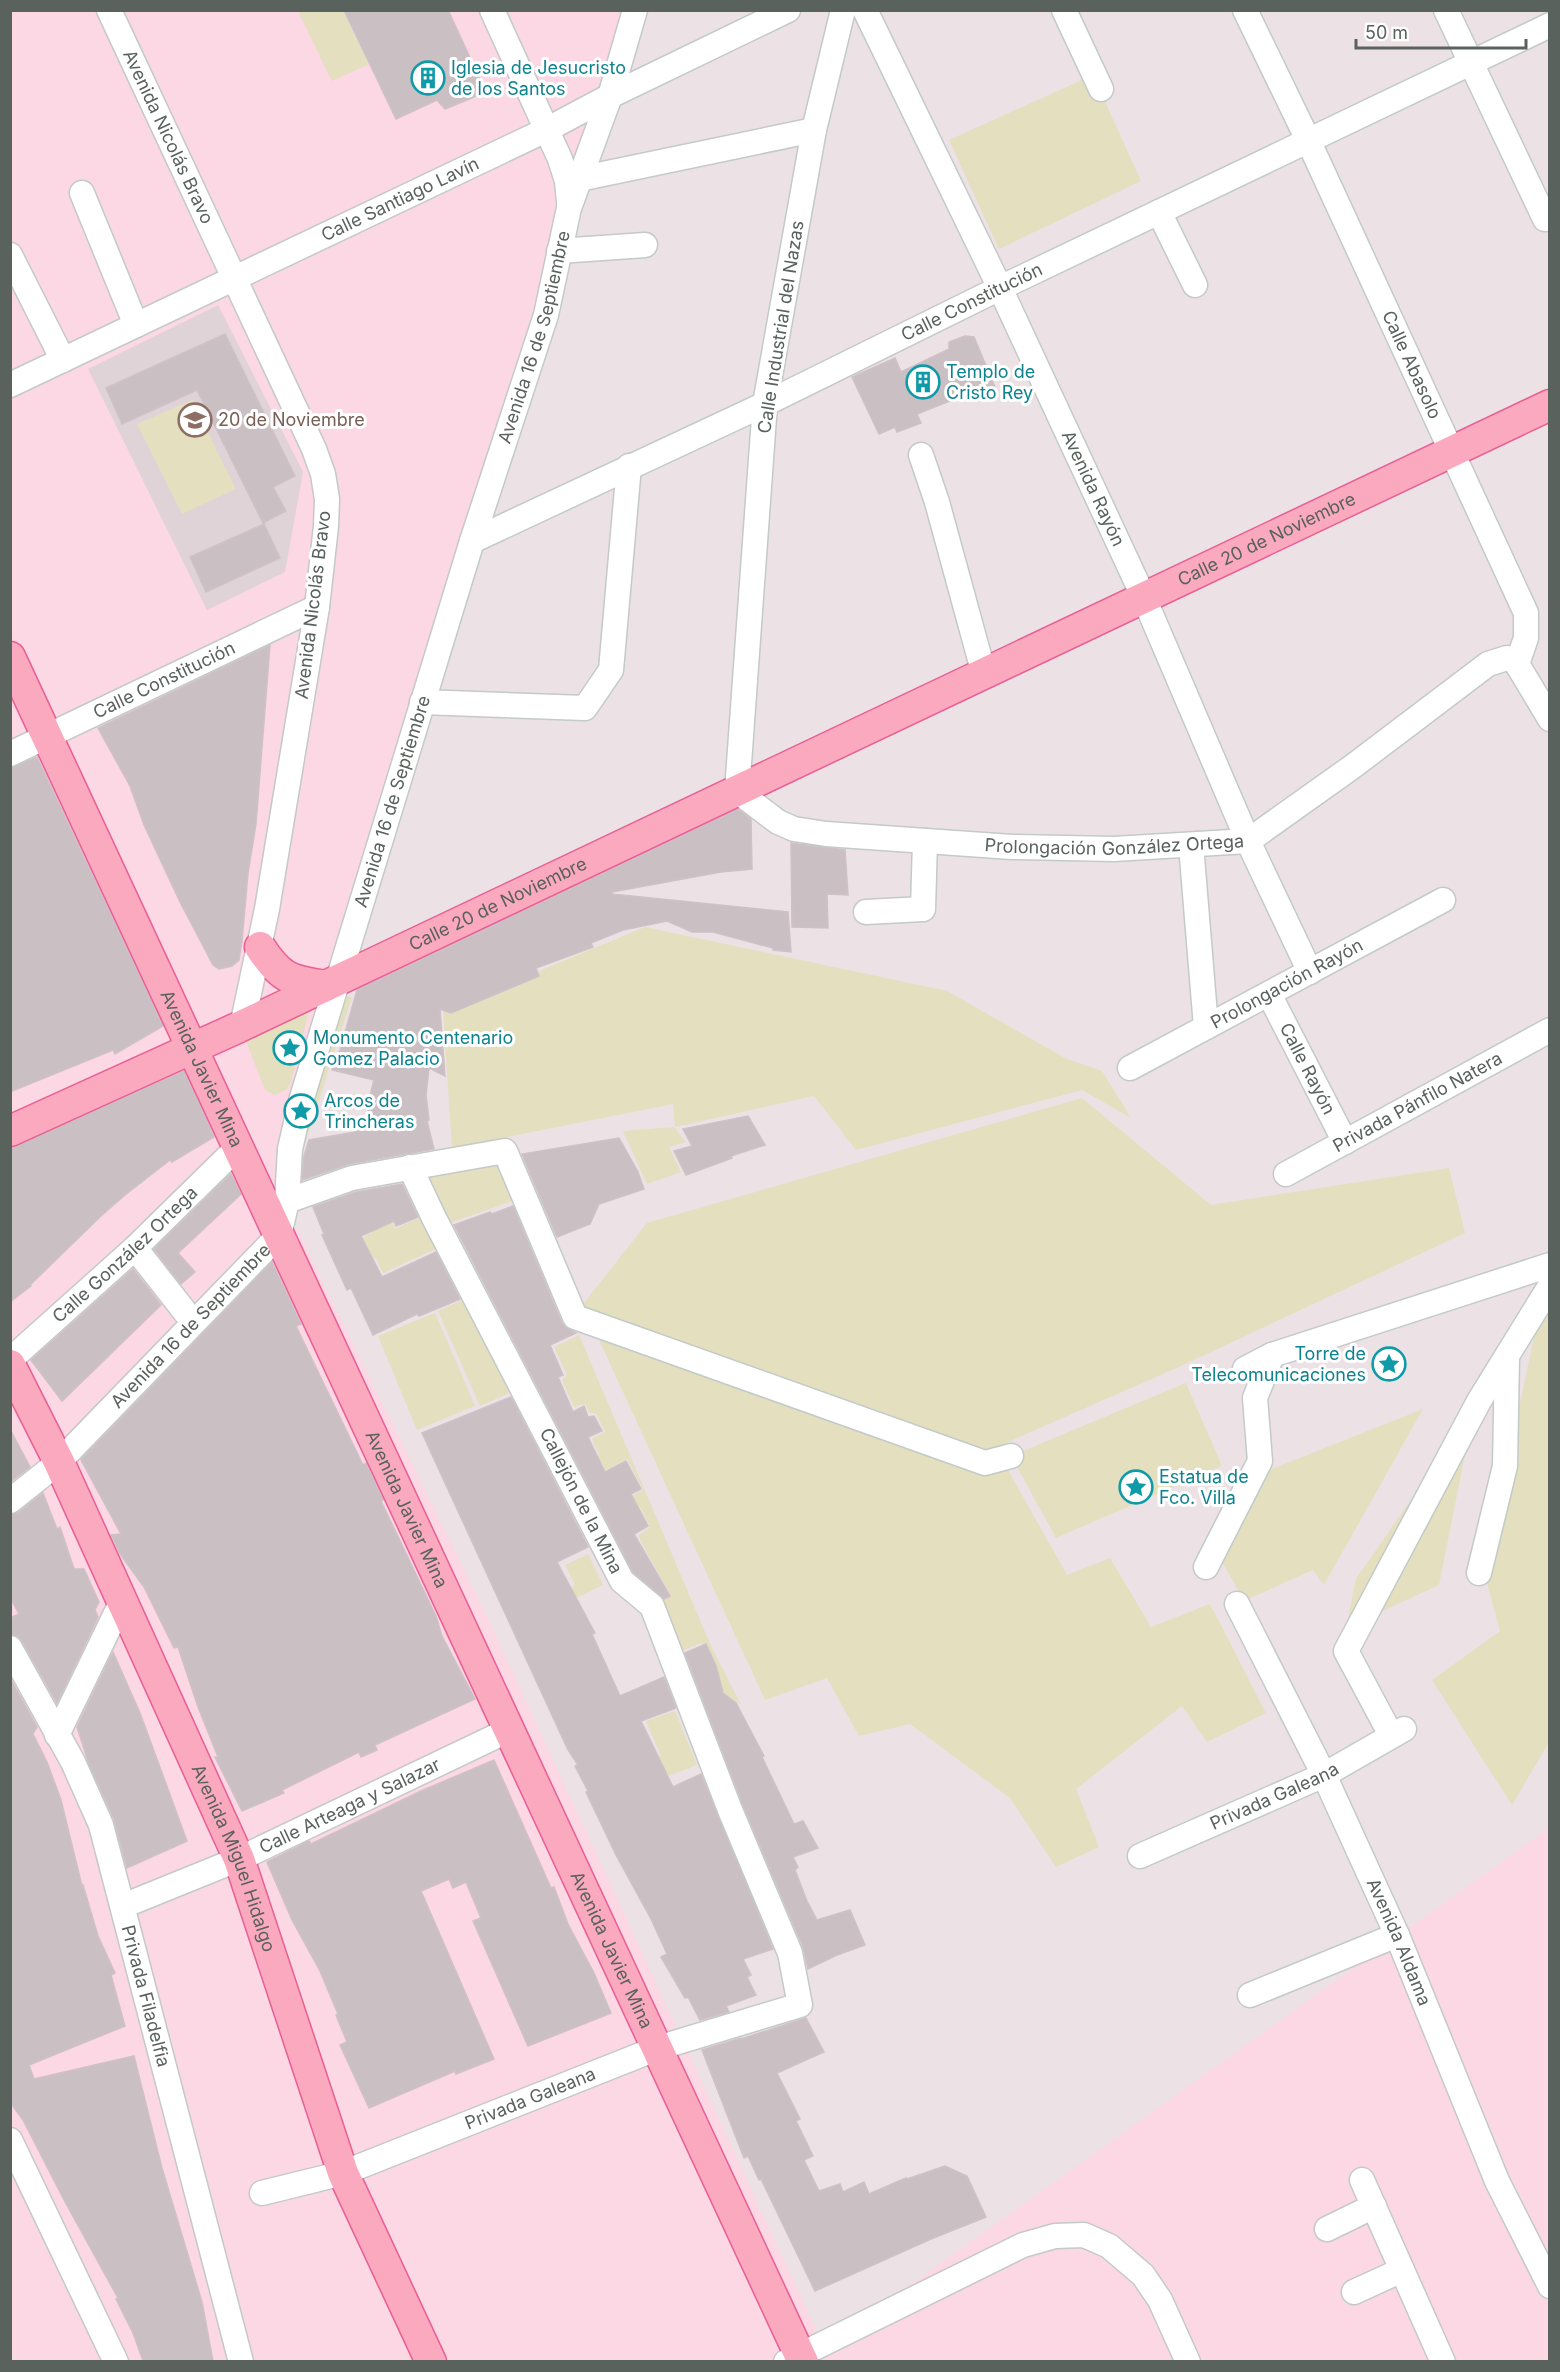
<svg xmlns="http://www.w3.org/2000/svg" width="1560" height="2372" viewBox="0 0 1560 2372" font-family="Inter,sans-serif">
  <rect width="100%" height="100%" fill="#ece2e5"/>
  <path fill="#fcd7e4" d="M11,11H627L279,1192L483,1608L824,2347L1549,1828V2361L11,2362Z"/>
  <path fill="#dfd3d7" d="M218,305L303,472L285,572L207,610L88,369Z"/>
  <g fill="#e3dfbf">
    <path d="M298,11H344L369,64L332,81Z"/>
    <path d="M1093,75L1141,181L999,249L949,140Z"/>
    <path d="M192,400L236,489L182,514L137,424Z"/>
    <path d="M645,927L947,991L1065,1058L1102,1071L1131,1118L1082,1090L856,1150L814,1096L675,1127L673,1104L452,1148L443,1011Z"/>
    <path d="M332,993L352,997L294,1178Z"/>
    <path d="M305,1007L308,1011L307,1019L291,1082L287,1089L275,1095L265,1090L246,1041L247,1035Z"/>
    <path d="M1082,1098L1211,1205L1449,1168L1465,1233L1181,1366L990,1450L577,1312L647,1223Z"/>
    <path d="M674,1127L686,1142L669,1147L681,1172L647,1184L623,1131Z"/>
    <path d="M502,1155L518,1199L444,1225L416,1170Z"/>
    <path d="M385,1206L395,1229L425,1215L440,1247L383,1273L376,1258L369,1259L360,1239L372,1233L365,1215Z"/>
    <path d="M1549,1284V1742L1512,1805L1432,1680L1500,1631L1484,1572L1545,1286Z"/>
    <path d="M467,1298L509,1393L480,1406L438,1311Z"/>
    <path d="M435,1313L475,1406L417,1430L378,1336Z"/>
    <path d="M579,1335L710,1644L741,1705L725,1695L702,1643L669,1656L649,1609L671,1596L638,1536L650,1527L640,1507L615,1521L607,1510L643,1490L627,1459L599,1473L592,1459L599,1455L592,1439L605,1432L596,1413H590L585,1404L574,1407L562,1380L567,1375L554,1347Z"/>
    <path d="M599,1340L1008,1470L1067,1575L1110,1558L1151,1627L1210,1604L1266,1713L1207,1742L1182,1706L1076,1789L1099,1847L1056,1867L1010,1798L910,1724L859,1736L827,1678L765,1700Z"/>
    <path d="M1186,1383L1222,1466L1056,1538L1011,1456Z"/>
    <path d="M1423,1409L1324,1585L1313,1570L1244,1601L1207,1535L1254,1476Z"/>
    <path d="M1474,1409L1439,1585L1346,1628L1356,1579Z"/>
    <path d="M588,1554L603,1585L566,1603L561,1591L575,1585L565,1565Z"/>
    <path d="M675,1711L697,1765L650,1783L641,1765L661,1756L646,1721Z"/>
  </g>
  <g fill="#cac0c4" stroke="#d0c0c7" stroke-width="1.5">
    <path d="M344,10H448L486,92L445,109L437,100L396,119Z"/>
    <path d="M225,334L295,476L273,487L286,511L263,523L197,390L122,424L106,388Z"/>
    <path d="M965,336L974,337L995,387L982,393L975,391L917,414L921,423L897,432L895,427L879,434L852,377L895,358L901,372L949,349V342Z"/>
    <path d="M264,524L280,558L206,592L190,557Z"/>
    <path d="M270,645L256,824L248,873L242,941L239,960L232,966L219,969L213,965L180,902L144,825L130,786L98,728Z"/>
    <path d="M37,757L163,1026L115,1054L113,1050L10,1092V768Z"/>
    <path d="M738,809L751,819L752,869L721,872L612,892V894L788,912L791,952L773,950V948L713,932H692L667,921L623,930L591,943L593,947L536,968L539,976L451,1013L440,1009L445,1076L429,1068L426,1095L429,1120L427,1121L434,1149L349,1164L302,1180L304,1156L309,1140L355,1132L356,1124H373L367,1107L374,1080L332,1070L340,1050L357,990Z"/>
    <path d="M791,843L845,850L848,895L827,894L828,928L792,927Z"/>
    <path d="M184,1071L214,1137L172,1162L170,1160L125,1195L102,1215L30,1285L31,1286L10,1302V1148Z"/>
    <path d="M748,1116L765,1145L731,1156L732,1158L686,1175L674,1151L692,1146L683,1129Z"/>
    <path d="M619,1138L638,1172L644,1189L599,1204L590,1224L557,1237L522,1154Z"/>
    <path d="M231,1174L241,1194L178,1253L195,1272L181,1284L154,1249Z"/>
    <path d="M402,1184L418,1217L396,1226L394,1221L361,1236L382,1277L436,1252L460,1299L419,1316L417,1314L373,1335L351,1288L347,1290L322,1235L324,1234L313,1207L356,1192Z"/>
    <path d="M513,1206L562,1323L566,1328L576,1333L550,1345L563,1375L558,1377L573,1412L584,1406L588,1417L594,1416L602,1431L588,1437L605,1472L626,1461L641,1489L631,1494L648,1526L634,1534L670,1596L664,1599L633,1572L454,1225L490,1212L492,1214Z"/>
    <path d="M272,1262L301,1324L296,1326L363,1465L366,1463L383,1500L381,1501L436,1616L442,1636L475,1699L375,1745L377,1750L361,1757L359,1752L282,1790L284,1793L242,1811L215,1757H218L198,1707L178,1647L174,1648L144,1587L120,1554L111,1535L121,1534L81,1460Z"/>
    <path d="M133,1269L161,1305L62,1401L31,1360Z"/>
    <path d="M511,1397L588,1547L557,1562L595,1633L592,1634L620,1696L664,1677L676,1708L641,1721L673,1787L701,1774L773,1949L743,1959L751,1975L747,1977L756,1995L726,2006L729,2012L700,2020L688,1997L685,1998L661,1957L667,1954L651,1919L616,1855L586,1792L588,1791L575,1766L578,1765L568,1750L422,1433Z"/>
    <path d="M10,1429L30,1467L10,1482Z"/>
    <path d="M43,1493L57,1529L60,1527L74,1569H84L99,1602L95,1610L98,1617L57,1703L22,1641L18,1636L10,1634V1618L19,1614L10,1597V1515L19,1512Z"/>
    <path d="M706,1644L716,1666L723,1693L736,1703L764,1756L762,1757L794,1824L803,1821L818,1848L793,1857L798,1867L795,1870L807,1901L817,1920L850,1910L865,1945L837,1955L808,1969L803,1947L743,1805L685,1653Z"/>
    <path d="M113,1652L140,1713L187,1841L127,1868L114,1819L89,1764L77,1727Z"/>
    <path d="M10,1678L37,1727L33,1734L47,1762L61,1800L82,1886L83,1885L98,1936L115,1973L111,1975L125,2026L29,2065L34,2079L134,2056L162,2168L202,2302L213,2361H143L133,2333L116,2299L118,2298L64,2200L23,2120L10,2102Z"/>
    <path d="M494,1760L551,1888L554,1887L568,1924L594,1973L611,2013L528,2046L473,1921L481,1918L466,1882L453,1888L449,1879L421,1891L494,2059L456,2074L455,2071L369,2108L340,2045L347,2042L336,2015L338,2014L320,1971L292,1920L267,1862L309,1841L311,1844L421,1791Z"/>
    <path d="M806,2018L824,2052L777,2073L800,2119L796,2121L813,2156L804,2160L819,2191L840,2184L843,2192L864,2182L869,2194L906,2178L907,2179L945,2166L967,2176L986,2217L931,2239L815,2291L761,2179L759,2180L748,2156L744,2158L702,2050L741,2038V2039Z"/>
  </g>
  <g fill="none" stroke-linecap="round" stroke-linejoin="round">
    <g stroke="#c3cac7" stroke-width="27">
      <g id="minor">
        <path id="s1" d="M109,10L314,449L323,474L327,499L326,526L317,607L267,909L242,1026"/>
        <path d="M492,10L560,159L567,181L569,202"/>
        <path id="s2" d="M843,10L814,130L765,404L737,791L778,822L794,829L826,834L1012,847L1114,849L1248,841L1352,767L1488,664L1507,658L1512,659L1517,664L1550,719"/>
        <path id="s3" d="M865,10L1000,288L1144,598L1248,841L1310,972"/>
        <path d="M1064,10L1101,89"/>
        <path id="s4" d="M1245,10L1308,140L1526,613V638L1517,664"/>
        <path d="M1446,10L1545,219"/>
        <path d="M579,179L814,130"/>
        <path d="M82,193L136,325"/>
        <path d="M1159,212L1195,285"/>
        <path d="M559,251L645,245"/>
        <path d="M10,255L63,360"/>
        <path id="s5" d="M10,385L546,130L610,96L788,10"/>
        <path d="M921,455L937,502L984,674"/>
        <path id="s6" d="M472,541L765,404L1000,288L1550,25"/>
        <path d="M422,702L585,708L611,670L629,466"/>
        <path id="s7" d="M10,754L317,607"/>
        <path d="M1191,845L1206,1027"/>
        <path d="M866,912L923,909L925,841"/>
        <path id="s8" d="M1269,994L1345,1142"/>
        <path id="s9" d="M1130,1068L1443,900"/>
        <path id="s10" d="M1286,1174L1550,1030"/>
        <path d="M287,1201L352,1178L505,1151L575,1317L985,1463L1011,1456"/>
        <path d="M135,1248L193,1322"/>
        <path id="s11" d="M10,1360L135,1248L238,1147"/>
        <path d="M1245,1369L1272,1355L1550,1265"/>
        <path id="s12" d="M10,1501L59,1462L279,1235L287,1201L290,1149L301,1101L472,541L546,315L569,208L610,96L635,10"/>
        <path d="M1206,1567L1260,1461L1255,1398L1272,1355"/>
        <path d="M1479,1573L1505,1466L1507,1357"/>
        <path id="s13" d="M1237,1604L1324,1775L1397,1935L1497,2181L1550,2286"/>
        <path id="s14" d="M10,1648L73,1762L101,1825L241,2362"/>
        <path d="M57,1735L122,1601"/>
        <path d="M1391,1735L1346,1651L1479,1401L1550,1286"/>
        <path id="s15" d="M1140,1856L1324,1775L1404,1729"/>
        <path id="s16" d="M123,1906L239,1859L509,1730"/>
        <path d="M1250,1995L1397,1935"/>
        <path d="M10,2140L116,2362"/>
        <path d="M1362,2180L1443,2362"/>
        <path id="s17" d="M262,2193L343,2173L658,2048L800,2005L790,1953L730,1810L652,1606L622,1581L434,1218L410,1167"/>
        <path d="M1327,2229L1374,2206"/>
        <path d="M1354,2292L1402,2270"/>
        <path d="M786,2362L1023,2245L1055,2236L1084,2235L1109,2246L1143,2275L1160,2300L1188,2362"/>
      </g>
    </g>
    <g stroke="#e95e94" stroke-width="33">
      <g id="major">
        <path id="s18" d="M10,657L803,2362"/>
        <path d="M260,947C280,978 290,981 326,986"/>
        <path id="s19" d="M10,1131L237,1028L1550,405"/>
        <path id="s20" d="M10,1365L59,1462L239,1859L343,2173L431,2362"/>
      </g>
    </g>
    <use href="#minor" stroke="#fff" stroke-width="24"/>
    <use href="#major" stroke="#faa9bf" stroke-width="30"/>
  </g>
  <defs>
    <g id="building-ring" transform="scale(1.725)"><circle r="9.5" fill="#fff" stroke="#0f9aa8" stroke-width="1.5"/><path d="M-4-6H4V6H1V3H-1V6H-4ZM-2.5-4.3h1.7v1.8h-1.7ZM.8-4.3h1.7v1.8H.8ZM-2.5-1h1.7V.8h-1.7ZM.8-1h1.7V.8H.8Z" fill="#0f9aa8"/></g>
    <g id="school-ring" transform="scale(1.725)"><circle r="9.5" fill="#fff" stroke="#8d6e63" stroke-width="1.5"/><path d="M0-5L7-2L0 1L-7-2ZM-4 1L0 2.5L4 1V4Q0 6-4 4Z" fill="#8d6e63"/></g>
    <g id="sight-ring" transform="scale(1.725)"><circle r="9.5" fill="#fff" stroke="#0f9aa8" stroke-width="1.5"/><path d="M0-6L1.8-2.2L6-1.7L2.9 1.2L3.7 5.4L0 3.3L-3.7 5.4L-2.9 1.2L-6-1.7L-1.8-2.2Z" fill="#0f9aa8"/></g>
  </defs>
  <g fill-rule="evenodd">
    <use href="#building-ring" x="428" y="78"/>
    <use href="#building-ring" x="923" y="382"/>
    <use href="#school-ring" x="195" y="420"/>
    <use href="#sight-ring" x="290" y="1048"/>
    <use href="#sight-ring" x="301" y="1111"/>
    <use href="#sight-ring" x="1389" y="1364"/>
    <use href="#sight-ring" x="1136" y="1487"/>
  </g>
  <g text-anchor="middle" stroke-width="6" stroke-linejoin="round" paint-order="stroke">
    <g font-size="18" fill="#0d838f" stroke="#fff" text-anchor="start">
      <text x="451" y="74">Iglesia de Jesucristo<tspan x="451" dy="21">de los Santos</tspan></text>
      <text x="946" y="378">Templo de<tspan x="946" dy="21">Cristo Rey</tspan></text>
      <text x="313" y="1044">Monumento Centenario<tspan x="313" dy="21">Gomez Palacio</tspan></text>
      <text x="324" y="1107">Arcos de<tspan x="324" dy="21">Trincheras</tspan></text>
      <text x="1366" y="1360" text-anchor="end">Torre de<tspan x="1366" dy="21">Telecomunicaciones</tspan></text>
      <text x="1159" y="1483">Estatua de<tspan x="1159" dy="21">Fco. Villa</tspan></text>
    </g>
    <g font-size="18" fill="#5a625d" stroke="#fff">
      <text dy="6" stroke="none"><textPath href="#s1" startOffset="140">Avenida Nicolás Bravo</textPath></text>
      <text dy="6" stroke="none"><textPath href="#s5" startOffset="432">Calle Santiago Lavín</textPath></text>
      <text dy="6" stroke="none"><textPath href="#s6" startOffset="554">Calle Constitución</textPath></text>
      <text transform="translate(781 327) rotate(-81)" y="6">Calle Industrial del Nazas</text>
      <text dy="6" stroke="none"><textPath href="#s12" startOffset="1314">Avenida 16 de Septiembre</textPath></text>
      <text dy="6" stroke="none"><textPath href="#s4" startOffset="392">Calle Abasolo</textPath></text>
      <text dy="6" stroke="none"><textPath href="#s3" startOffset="530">Avenida Rayón</textPath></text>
      <text dy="6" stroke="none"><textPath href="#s19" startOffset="1389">Calle 20 de Noviembre</textPath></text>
      <text transform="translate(313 605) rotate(-83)" y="6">Avenida Nicolás Bravo</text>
      <text dy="6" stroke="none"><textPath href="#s7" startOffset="171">Calle Constitución</textPath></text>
      <text dy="6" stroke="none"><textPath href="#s12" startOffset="828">Avenida 16 de Septiembre</textPath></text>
      <text dy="6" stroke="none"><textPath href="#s2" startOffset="1180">Prolongación González Ortega</textPath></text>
      <text dy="6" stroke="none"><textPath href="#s19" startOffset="538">Calle 20 de Noviembre</textPath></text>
      <text dy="6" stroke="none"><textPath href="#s9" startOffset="178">Prolongación Rayón</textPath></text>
      <text dy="6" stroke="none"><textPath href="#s8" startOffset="84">Calle Rayón</textPath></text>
      <text dy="6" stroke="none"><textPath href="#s18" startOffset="454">Avenida Javier Mina</textPath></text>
      <text dy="6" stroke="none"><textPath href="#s10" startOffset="150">Privada Pánfilo Natera</textPath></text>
      <text dy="6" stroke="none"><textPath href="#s11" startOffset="156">Calle González Ortega</textPath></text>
      <text dy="6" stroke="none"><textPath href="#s12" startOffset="252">Avenida 16 de Septiembre</textPath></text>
      <text transform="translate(581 1501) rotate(63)" y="6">Callejón de la Mina</text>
      <text dy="6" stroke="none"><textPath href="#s18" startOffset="940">Avenida Javier Mina</textPath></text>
      <text dy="6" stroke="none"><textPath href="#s15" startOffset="147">Privada Galeana</textPath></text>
      <text dy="6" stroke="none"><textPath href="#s16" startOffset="248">Calle Arteaga y Salazar</textPath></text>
      <text dy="6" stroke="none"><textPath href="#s20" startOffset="542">Avenida Miguel Hidalgo</textPath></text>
      <text dy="6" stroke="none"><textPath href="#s13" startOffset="375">Avenida Aldama</textPath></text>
      <text dy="6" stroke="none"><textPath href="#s18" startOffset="1426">Avenida Javier Mina</textPath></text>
      <text dy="6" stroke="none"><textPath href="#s14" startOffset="376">Privada Filadelfia</textPath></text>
      <text dy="6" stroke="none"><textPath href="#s17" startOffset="285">Privada Galeana</textPath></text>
    </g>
    <g font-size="18" fill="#785e54" stroke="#fff" text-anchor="start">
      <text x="218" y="426">20 de Noviembre</text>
    </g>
  </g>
  <rect width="1560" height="2372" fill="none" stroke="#5a625d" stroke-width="24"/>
  <path d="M1356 39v9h170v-9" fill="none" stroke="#5a625d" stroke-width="3"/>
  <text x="1365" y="39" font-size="18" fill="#5a625d" stroke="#ffffff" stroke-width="4.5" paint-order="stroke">50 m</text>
</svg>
